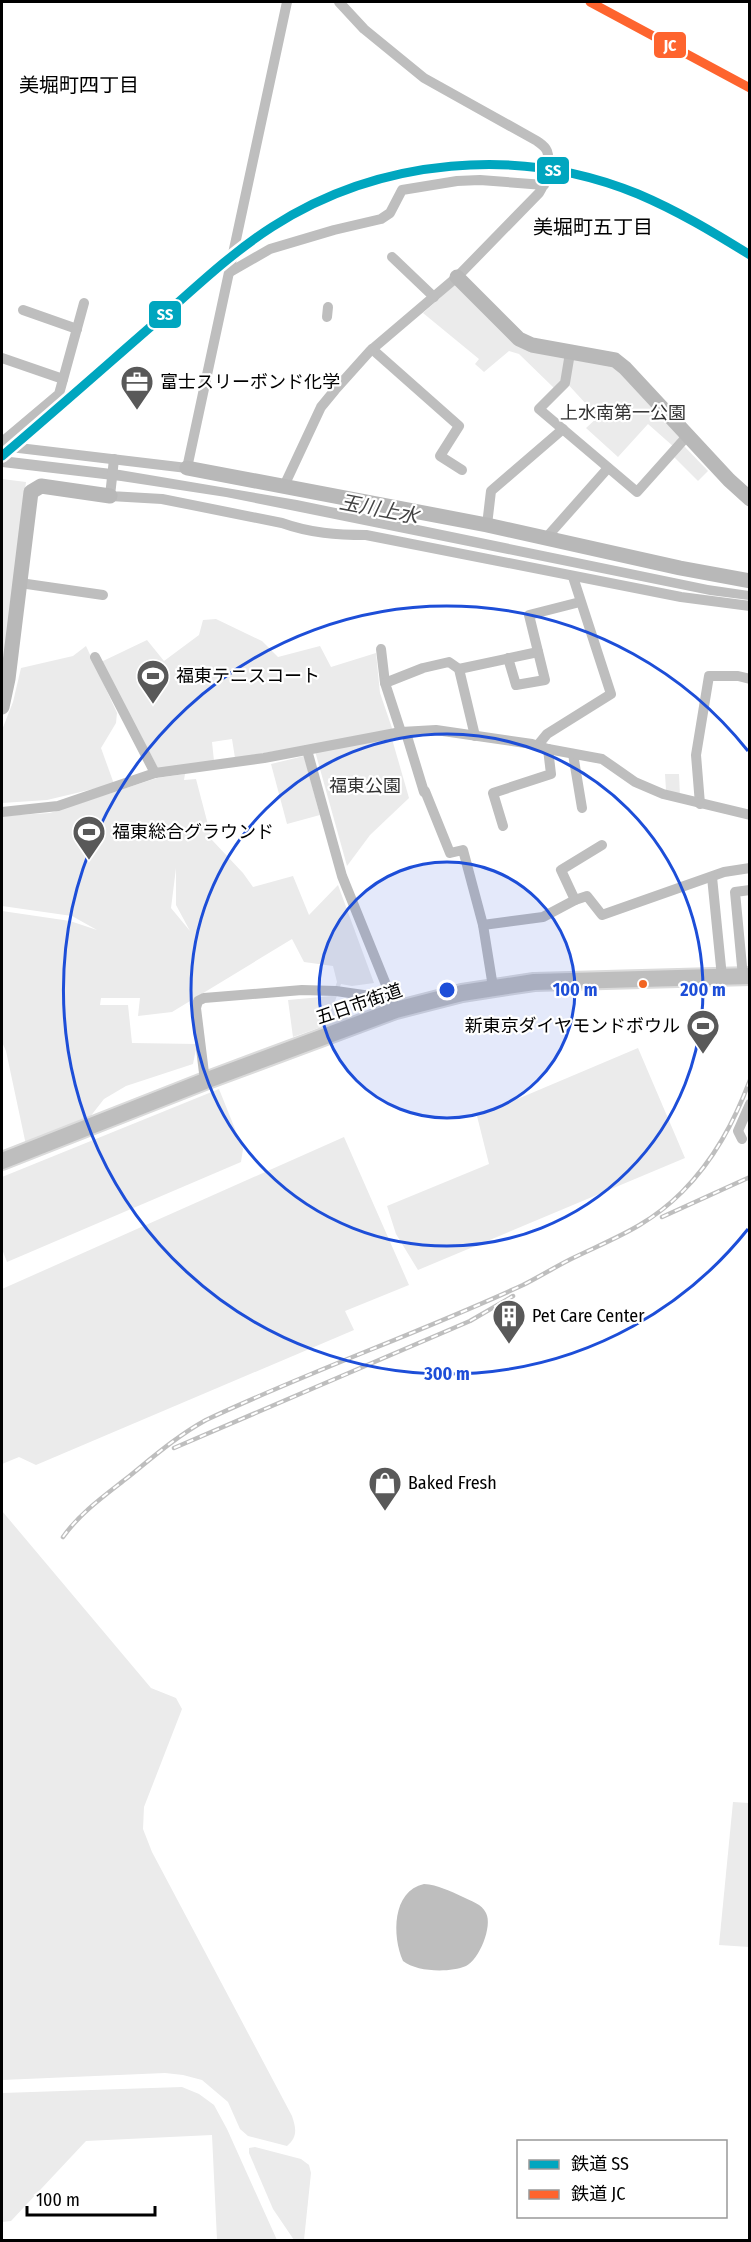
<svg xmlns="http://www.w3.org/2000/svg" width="751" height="2242" viewBox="0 0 751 2242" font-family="'Fira Sans Condensed','Noto Sans JP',sans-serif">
  <rect width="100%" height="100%" fill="#fff"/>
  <g fill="#ebebeb" fill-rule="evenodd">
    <path d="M457,283L517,344L612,364L682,436L674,447L648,424L618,457L586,428L598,417L564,380L554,388L519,354L509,351L484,372L475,364L479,359L423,313Z"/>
    <path d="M684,446L708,471L698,481L673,456Z"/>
    <path d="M2,479L26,482L2,684Z"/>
    <path d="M216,619L262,641L278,657L320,646L331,667L376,653L380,693L393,731L235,758L232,739L212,742L214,761L159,770L101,662L147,640L164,661L199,635L203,620Z"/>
    <path d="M86,646L117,713L116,723L101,748L114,784L47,800L2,803V730L13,702L21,668L73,656Z"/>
    <path d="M392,739L409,798L370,835L347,866L315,751Z"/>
    <path d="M304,756L320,815L287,824L271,764Z"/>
    <path d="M185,774L184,780L196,779L212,840L243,873L253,887L293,876L309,915L338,885L374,983L352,986L341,984L334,1004L344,1019L293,1037L288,1000L332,996L337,982L333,966L304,962L292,939L172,1012L138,1016L140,998H101L100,1005H128L132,1043L197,1044L193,1064L126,1086L104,1099L86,1122L26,1145L6,1051L2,1042V911L70,921L97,930L72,916L2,906V816L50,813L157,778ZM176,868V905L190,931L171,908Z"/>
    <path d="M665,774H679L680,796L666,790Z"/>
    <path d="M638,1048L685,1158L418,1270L396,1234L387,1206L489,1164L477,1116Z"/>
    <path d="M219,1089L243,1149L241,1162L7,1262L2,1249V1177Z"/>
    <path d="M344,1137L409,1285L345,1311L354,1330L36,1465L19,1457L2,1464V1289Z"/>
    <path d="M2,1511L151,1688L176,1698L182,1709L144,1807L143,1829L152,1852L292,2116C296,2128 298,2137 287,2146L248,2136L240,2129L228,2102L202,2080L183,2075L165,2073L2,2080Z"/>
    <path d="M733,1802L749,1803V1947L719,1945Z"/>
    <path d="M182,2087L199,2094L214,2105L227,2129L277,2240H217L212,2135L86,2141L11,2221L2,2222V2093Z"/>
    <path d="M255,2147L301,2159L309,2165L311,2173L304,2240H294L273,2209L249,2153V2148Z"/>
  </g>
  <g fill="#bebebe">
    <path d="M2,456L120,470L297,500L708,585L749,591V600L710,595L226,497L121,481L2,467Z"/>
    <path d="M424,1884C438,1885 450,1891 463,1897C471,1901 482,1904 486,1913C493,1926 479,1960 466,1966C449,1973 417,1972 403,1961C392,1936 392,1891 424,1884Z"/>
  </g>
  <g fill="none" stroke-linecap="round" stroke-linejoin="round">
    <g stroke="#dbdbdb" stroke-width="20">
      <path id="primary" d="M2,1161L205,1081L396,1010L462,993L534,982L750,976"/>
    </g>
    <g stroke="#bebebe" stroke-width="10">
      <path d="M392,257L434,297"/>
      <path d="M230,272L270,249L334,230L381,219L390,213L402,190L457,181L480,180L544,185"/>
      <path d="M23,310L77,329"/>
      <path d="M327,317L328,307"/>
      <path d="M372,349L459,426L440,456L462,470"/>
      <path d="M570,353L565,383L539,409L637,492L688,435"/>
      <path d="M2,358L63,379"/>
      <path d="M2,442L59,394L84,303"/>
      <path d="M2,446L187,468L287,2"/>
      <path d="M114,459L110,496L162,499L282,523C310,533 337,535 366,535L681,597L750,606"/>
      <path d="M284,486L321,407L335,390L370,351L457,277L539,193C545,184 551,161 547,151C545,146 541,144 537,141L424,78L364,29L339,2"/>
      <path d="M487,525L491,491L563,429"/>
      <path d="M546,538L608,468"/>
      <path d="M20,583L103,595"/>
      <path d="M381,649L385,683"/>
      <path d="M95,657L155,773"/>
      <path d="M508,658L516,685L545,680L529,615L580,602"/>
      <path d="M459,669L538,652"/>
      <path d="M401,732L385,683L423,668L449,662L459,669L475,736"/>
      <path d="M406,733L424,792"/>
      <path d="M538,745L547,734L611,694L573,577"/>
      <path d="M307,750L342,876L393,1002"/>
      <path d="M573,754L582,808"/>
      <path d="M425,791L450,853L463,850L483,925L493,987"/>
      <path d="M700,804L696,755L709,676H738L750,679"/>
      <path d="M2,812L58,806L155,773L264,758L401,732L436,730L532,744L548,749L602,759L635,782L663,794L750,815"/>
      <path d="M503,826L493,793L551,774L548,749"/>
      <path d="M602,845L561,870L575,900L587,896L602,915L724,872L750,868"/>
      <path d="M712,877L722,977"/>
      <path d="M483,925L543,917L575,900"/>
      <path d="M743,977L735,892L750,890"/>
      <path d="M205,1081L196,1008L198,1001L204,998L302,990L336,991L384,998L391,996"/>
      <path d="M742,1139L738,1131L750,1104"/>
    </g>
    <g stroke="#b8b8b8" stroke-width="15">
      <path d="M457,277L519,339L532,345L615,360L625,368L729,480L750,499"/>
      <path d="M187,468L487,525L680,568L750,581"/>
      <path d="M2,707L8,679L31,492L41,486L110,496"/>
    </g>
    <use href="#primary" stroke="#bebebe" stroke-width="16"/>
    <g stroke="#bebebe" stroke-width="4.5">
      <g id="rail">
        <path d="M662,1217L750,1177"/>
        <path d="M174,1448L470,1321L513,1296"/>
        <path d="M63,1537C80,1513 104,1496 127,1478C153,1457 177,1436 206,1420C310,1371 419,1333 523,1285C539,1277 555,1267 571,1259C614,1238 647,1227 682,1192C714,1160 734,1122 750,1080"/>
      </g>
    </g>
    <use href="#rail" stroke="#fff" stroke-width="2" stroke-dasharray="7" stroke-linecap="butt"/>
    <g stroke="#fff" stroke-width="14">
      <path id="rail-1" d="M2,456C56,410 109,363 163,316C198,285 233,252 272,227C379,158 520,145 638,194C678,211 713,232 750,255"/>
    </g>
    <g stroke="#fff" stroke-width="14">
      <path id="rail-2" d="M590,2L750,88"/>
    </g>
    <use href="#rail-1" stroke="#00a6bf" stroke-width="9"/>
    <use href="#rail-2" stroke="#fe642e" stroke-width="9"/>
  </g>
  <circle cx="447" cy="990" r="128" fill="#1d4ed8" fill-opacity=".12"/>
  <g fill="none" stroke="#1d4ed8" stroke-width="3">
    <circle cx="447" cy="990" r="128"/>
    <circle cx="447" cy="990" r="256"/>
    <path d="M748 1229A384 384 0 1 1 748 751"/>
  </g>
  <defs>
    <g id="office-pin" transform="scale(1.725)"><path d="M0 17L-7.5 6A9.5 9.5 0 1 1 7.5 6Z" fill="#595959" stroke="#fff"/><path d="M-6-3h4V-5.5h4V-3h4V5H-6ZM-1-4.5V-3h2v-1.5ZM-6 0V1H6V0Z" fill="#fff"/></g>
    <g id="stadium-pin" transform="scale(1.725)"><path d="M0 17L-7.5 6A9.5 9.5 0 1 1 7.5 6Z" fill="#595959" stroke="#fff"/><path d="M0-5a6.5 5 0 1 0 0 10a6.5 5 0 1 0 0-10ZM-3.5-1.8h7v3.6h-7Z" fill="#fff"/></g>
    <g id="building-pin" transform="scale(1.725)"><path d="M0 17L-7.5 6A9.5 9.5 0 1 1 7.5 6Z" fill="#595959" stroke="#fff"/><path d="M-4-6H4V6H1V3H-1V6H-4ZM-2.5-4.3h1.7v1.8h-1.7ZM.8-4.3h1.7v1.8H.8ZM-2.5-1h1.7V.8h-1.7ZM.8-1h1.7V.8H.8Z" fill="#fff"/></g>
    <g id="shop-pin" transform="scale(1.725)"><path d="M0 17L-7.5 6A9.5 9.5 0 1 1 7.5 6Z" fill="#595959" stroke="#fff"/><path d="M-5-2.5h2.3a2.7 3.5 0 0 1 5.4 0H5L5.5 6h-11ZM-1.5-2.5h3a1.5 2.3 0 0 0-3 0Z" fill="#fff"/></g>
  </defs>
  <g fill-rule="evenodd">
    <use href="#office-pin" x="137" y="382"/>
    <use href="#stadium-pin" x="153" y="676"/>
    <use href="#stadium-pin" x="89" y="832"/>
    <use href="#stadium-pin" x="703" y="1026"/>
    <use href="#building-pin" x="509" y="1316"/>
    <use href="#shop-pin" x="385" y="1483"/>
  </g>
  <circle fill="#f26522" stroke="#fff" stroke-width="2" cx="643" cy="984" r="5"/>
  <g text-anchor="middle" stroke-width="4.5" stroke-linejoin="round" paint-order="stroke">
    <g font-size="18" fill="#000" stroke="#fff" text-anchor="start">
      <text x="160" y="388">富士スリーボンド化学</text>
      <text x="176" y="682">福東テニスコート</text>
      <text x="112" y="838">福東総合グラウンド</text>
      <text x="680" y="1032" text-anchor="end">新東京ダイヤモンドボウル</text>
      <text x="532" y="1322">Pet Care Center</text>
      <text x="408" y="1489">Baked Fresh</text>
    </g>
    <g font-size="18" fill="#323232" stroke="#fff">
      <text x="623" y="419">上水南第一公園</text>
      <text x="365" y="792">福東公園</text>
    </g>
    <g font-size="18" fill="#000" stroke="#fff">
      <text transform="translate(359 1004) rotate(-19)" y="6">五日市街道</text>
    </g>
    <g font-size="20" fill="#000" stroke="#fff">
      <text x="79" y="92">美堀町四丁目</text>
      <text x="593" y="234">美堀町五丁目</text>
    </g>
    <g font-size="20" font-style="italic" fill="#434343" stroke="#fff">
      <text transform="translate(379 509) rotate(11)" y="7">玉川上水</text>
    </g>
  </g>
  <circle cx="447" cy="990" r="9" fill="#1d4ed8" stroke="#fff" stroke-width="3"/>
  <g font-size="18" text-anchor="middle" font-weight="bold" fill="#1d4ed8" stroke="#fff" stroke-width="4.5" stroke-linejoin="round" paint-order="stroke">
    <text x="575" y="996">100 m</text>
    <text x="703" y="996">200 m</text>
    <text x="447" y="1380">300 m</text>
  </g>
  <g stroke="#fff" stroke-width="2">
    <rect x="653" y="31" width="34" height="28" rx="6" fill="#fe642e"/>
    <rect x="536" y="156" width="34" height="29" rx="6" fill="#00a6bf"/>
    <rect x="148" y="300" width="34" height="29" rx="6" fill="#00a6bf"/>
  </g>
  <g font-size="16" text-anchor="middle" font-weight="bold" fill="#fff">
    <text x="670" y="51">JC</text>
    <text x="553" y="176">SS</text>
    <text x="165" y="320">SS</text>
  </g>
  <rect width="751" height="2242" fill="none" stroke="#000000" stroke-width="6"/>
  <rect x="517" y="2140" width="210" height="78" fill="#ffffff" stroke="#999999" stroke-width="1.5"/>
  <rect x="529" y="2160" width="30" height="9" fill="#00a6bf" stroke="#999999" stroke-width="1.5"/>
  <text x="571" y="2170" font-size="18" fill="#000000">鉄道 SS</text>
  <rect x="529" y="2190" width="30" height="9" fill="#fe642e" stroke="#999999" stroke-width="1.5"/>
  <text x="571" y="2200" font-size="18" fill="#000000">鉄道 JC</text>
  <path d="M27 2206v9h128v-9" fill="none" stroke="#000000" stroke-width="3"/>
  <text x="36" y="2206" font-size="18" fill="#000000" stroke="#ffffff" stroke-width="4.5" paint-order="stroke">100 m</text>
</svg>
